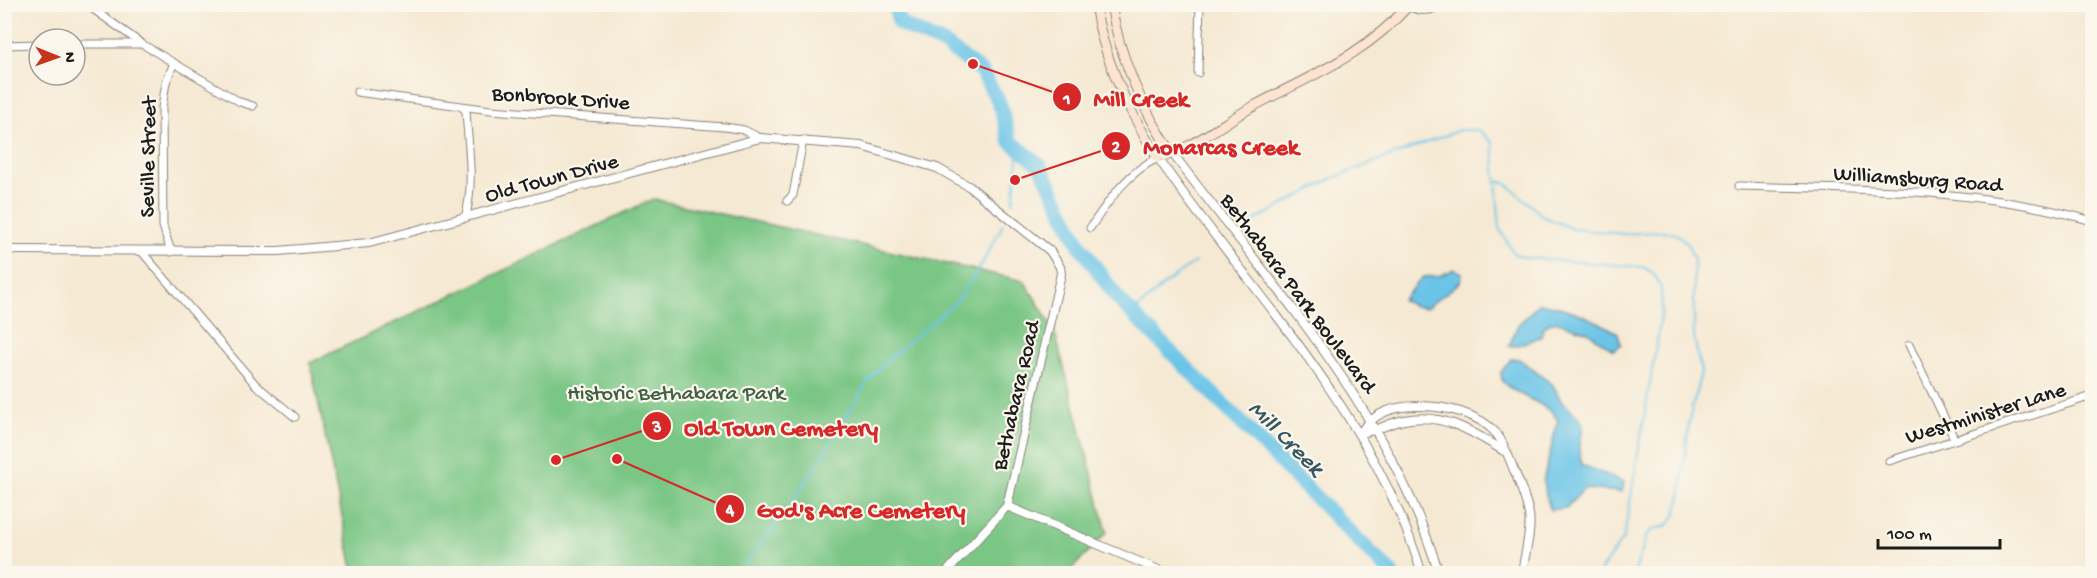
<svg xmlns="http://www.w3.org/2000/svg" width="2097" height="578" viewBox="0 0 2097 578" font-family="'Gochi Hand',sans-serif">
  <rect width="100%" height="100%" fill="#fbf7ec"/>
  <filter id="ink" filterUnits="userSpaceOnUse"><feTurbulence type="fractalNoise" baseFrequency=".0167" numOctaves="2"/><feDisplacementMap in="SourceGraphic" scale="12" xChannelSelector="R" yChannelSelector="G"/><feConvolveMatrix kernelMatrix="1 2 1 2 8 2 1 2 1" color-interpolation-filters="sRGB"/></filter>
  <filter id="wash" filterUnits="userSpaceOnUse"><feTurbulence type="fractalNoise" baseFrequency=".008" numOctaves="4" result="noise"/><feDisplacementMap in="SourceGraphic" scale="24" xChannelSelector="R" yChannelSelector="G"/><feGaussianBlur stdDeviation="1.35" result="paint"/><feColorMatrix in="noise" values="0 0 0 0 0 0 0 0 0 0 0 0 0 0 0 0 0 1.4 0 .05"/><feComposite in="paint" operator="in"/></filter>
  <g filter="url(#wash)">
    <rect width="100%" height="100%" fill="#f5e9d3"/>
    <path fill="#7ac685" stroke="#4b7150" stroke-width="1.5" d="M653,199L1024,281L1054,329L1107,532L1068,573H354L310,363Z"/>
    <g fill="#6ac4e8" stroke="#437082" stroke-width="1.5">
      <path d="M1454,269L1462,273L1460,282L1426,308L1414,306L1402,300L1423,277L1439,276Z"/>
      <path d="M1539,304C1563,304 1598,321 1618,333L1621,345L1613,350L1588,332L1555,321L1543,327L1541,337C1530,339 1520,347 1509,346L1518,325Z"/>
      <path d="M1511,359H1519L1553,385L1561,401L1580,419L1583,427L1579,450L1582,465L1624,482L1622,492L1584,489L1566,508L1550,510L1543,482L1558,420C1546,401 1517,398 1502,381L1501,372Z"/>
    </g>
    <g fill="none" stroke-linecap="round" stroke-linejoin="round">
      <g stroke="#6ac4e8" stroke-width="2">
        <path d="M1496,181L1506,183L1544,217L1573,229L1625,234L1665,231L1678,235L1688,244L1694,260V336L1701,372L1689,421L1680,500L1675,516L1668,525L1652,530L1647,535L1634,574"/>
        <path d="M1013,202L1019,150"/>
        <path d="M1254,221L1333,178L1460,130H1479L1493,143L1500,230L1514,254L1526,258L1643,267C1665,277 1662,296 1661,317L1624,537L1598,574"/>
        <path d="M1132,314L1166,283L1195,262"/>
        <path d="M737,574L776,525L818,464L868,381L891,357L957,301L982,264L1003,224"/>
      </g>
      <path stroke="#6ac4e8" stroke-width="15" d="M894,4L900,24L944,44L982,72L999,102L1010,141L1040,165L1079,244L1118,299L1392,574"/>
    </g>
  </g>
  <g filter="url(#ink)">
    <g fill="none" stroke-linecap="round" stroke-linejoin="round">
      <g stroke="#888278" stroke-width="9">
        <g id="minor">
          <path d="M86,4L142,44L240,102L253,106"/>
          <path d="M1409,6C1421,13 1431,11 1443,4"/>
          <path d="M75,44H142"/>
          <path d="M4,45L39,44"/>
          <path d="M1198,73L1200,4"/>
          <path d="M357,92L491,110L725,127L744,130L760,138"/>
          <path d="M462,107L466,111C468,145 475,185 465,218"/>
          <path d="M1739,186C1858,190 1978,187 2092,221"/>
          <path d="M787,201L793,195L803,140"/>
          <path d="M1090,228C1108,202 1128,171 1158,158"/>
          <path d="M142,252L256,385L295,417"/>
          <path d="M171,252L163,226L162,108L166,82L174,63"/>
          <path d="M1909,345L1954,438"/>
          <path d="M1889,461L2092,396"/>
        </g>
      </g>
      <g stroke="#888278" stroke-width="10">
        <g id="tertiary">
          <path d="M1173,154C1272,286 1391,412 1439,574"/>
          <path d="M1158,158C1252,294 1373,412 1422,574"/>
          <path d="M4,250L278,251L369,243L760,138L861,146L937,168L970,187L1050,251L1060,267L1061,274L1007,506L945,574"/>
          <path d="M1360,433C1374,412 1394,406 1419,406C1445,406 1478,413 1496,433C1504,443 1509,458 1514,470C1520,484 1526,499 1529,514C1532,532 1524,556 1522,574"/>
          <path d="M1360,433C1379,431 1388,423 1404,420C1443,412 1473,432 1504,451"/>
          <path d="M1007,506L1168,574"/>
        </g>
      </g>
      <g stroke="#888278" stroke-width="11">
        <g id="secondary">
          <path d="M1095,4C1103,59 1129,112 1158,158C1193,149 1222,123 1254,106C1313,74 1363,57 1410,4"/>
          <path d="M1111,4C1119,56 1143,112 1173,154"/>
        </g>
      </g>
      <use href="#minor" stroke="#fff" stroke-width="7"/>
      <use href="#tertiary" stroke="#fff" stroke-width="8"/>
      <use href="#secondary" stroke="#fde4d0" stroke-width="9"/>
    </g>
  </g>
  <g text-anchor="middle" stroke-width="4.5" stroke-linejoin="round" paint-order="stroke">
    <g font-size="22" fill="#1c1c1c" stroke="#fbf7ec">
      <text transform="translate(561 96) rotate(4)" y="8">Bonbrook Drive</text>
      <text transform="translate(146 157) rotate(-89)" y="8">Seville Street</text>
      <text transform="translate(551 176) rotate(-15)" y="8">Old Town Drive</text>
      <text transform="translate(1918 177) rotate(4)" y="8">Williamsburg Road</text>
      <text transform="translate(1300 292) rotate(53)" y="8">Bethabara Park Boulevard</text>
      <text transform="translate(1014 395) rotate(-77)" y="8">Bethabara Road</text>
      <text transform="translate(1985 411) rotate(-17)" y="8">Westminister Lane</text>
    </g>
    <g font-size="22" fill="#426046" stroke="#fbf7ec">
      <text x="676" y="399">Historic Bethabara Park</text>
    </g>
    <g font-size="24" font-style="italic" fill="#375763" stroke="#fbf7ec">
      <text transform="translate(1287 437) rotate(45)" y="8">Mill Creek</text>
    </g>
  </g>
  <path fill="none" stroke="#d62828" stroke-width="2" d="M973 64L1067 97M1015 180L1116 146M556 460L657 426M617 459L730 509"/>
  <g fill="#d62828" stroke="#fbf7ec" stroke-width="2">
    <circle cx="973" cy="64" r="6"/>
    <circle cx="1015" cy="180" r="6"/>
    <circle cx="556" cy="460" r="6"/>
    <circle cx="617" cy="459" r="6"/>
    <circle cx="1067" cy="97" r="15"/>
    <circle cx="1116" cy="146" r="15"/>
    <circle cx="657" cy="426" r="15"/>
    <circle cx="730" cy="509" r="15"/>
  </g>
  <g font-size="18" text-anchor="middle" font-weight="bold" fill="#fff">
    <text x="1067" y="104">1</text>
    <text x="1116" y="152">2</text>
    <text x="657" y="432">3</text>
    <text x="730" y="515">4</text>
  </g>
  <g font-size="24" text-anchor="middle" font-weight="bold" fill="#d62828" stroke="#fbf7ec" stroke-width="4.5" stroke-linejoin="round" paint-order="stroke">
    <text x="1141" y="106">Mill Creek</text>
    <text x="1221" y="154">Monarcas Creek</text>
    <text x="781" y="435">Old Town Cemetery</text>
    <text x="861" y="517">God's Acre Cemetery</text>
  </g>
  <rect width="2097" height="578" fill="none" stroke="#fbf7ec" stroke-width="24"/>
  <g transform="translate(57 57) rotate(91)"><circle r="28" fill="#fbf7ec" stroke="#a29f99" stroke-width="1.5"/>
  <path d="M0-4.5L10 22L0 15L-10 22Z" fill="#c8321e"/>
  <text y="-9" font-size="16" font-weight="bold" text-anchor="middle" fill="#1c1c1c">N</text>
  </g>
  <path d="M1878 539v9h122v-9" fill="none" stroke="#1c1c1c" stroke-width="3"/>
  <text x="1887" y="539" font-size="18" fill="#1c1c1c" stroke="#fbf7ec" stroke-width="4.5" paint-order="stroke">100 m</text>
</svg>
